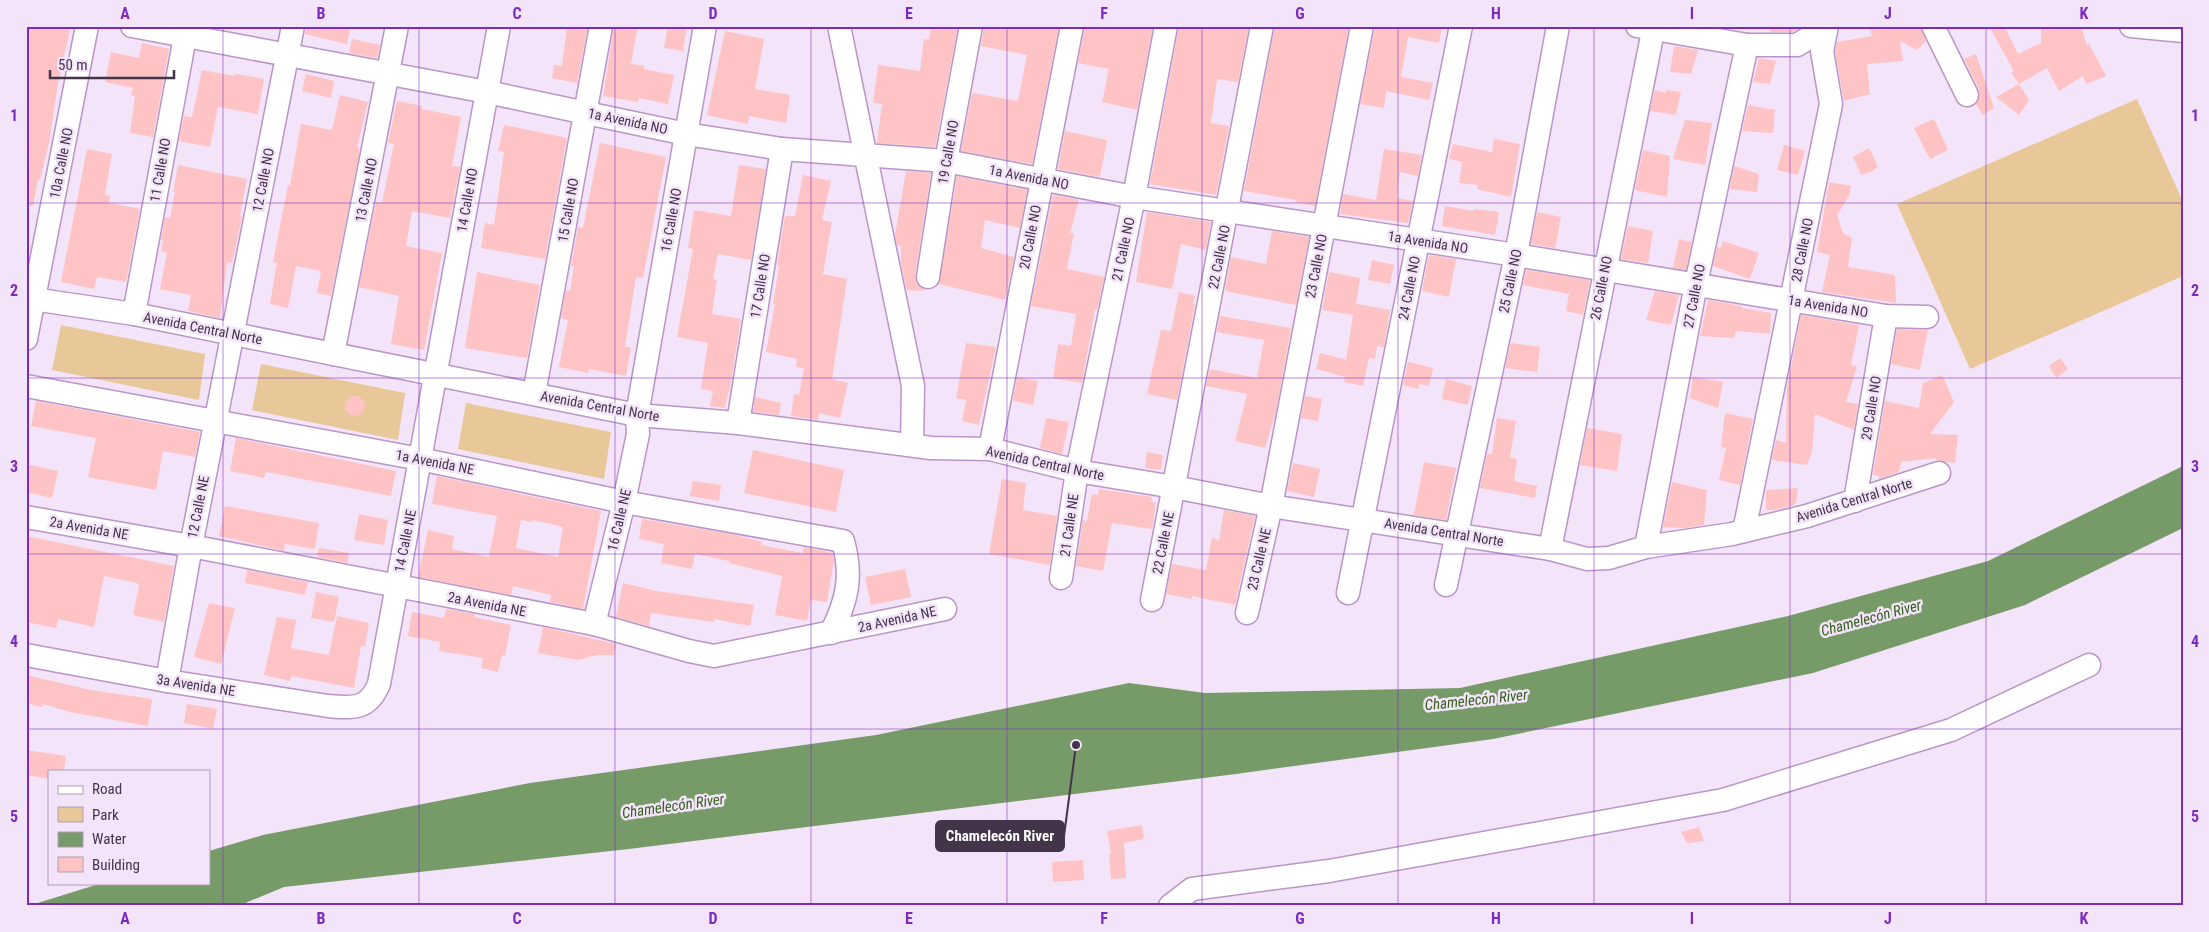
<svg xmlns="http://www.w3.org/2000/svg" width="2209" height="932" viewBox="0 0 2209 932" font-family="'Roboto Condensed',sans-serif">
  <rect width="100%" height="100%" fill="#f4e4f9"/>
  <g fill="#e8c898">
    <path d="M2137,99L2183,202V276L1970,369L1897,204Z"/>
    <path d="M61,325L205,354L199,400L52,370Z"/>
    <path d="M261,364L405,393L398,440L252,410Z"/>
    <path d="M466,403L611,432L604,479L458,449Z"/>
  </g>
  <path fill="#779a69" d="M2183,466V528L2025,605L1813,673L1493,739L1236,774L629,849L284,887L238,906H28L102,883H209V851L263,835L530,783L876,735L1129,683L1205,693L1460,688L1788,616L1988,561Z"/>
  <g fill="#fdc3c5" fill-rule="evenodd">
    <path d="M26,26H53L70,30L58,83L49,143L40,180H38L33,206H26Z"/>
    <path d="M306,26H351L347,44L305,34Z"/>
    <path d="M567,26H588L577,83L552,78L554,65L562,66Z"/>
    <path d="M614,26H638L631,64L644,66V69L674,75L668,104L639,98L638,102L603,96Z"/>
    <path d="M668,26H687L683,51L664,48Z"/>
    <path d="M931,26H958L935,147L877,143L882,104L873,103L878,65L920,71L924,39L929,40Z"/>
    <path d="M984,26H1059L1032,164L961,151L972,93L1018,101L1027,55L981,46Z"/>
    <path d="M1085,26H1153L1137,110L1102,102L1109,69L1078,63Z"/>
    <path d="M1179,26H1249L1238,82L1217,79L1211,123L1229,126L1216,195L1150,184Z"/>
    <path d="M1275,26H1349L1315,206L1295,202L1296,200L1244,191Z"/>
    <path d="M1375,26H1442L1439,43L1408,37L1401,77L1433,83L1429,100L1386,91L1384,108L1360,104Z"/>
    <path d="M1768,26H1803L1793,32H1771Z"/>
    <path d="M1869,26H1920L1926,41L1917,50L1900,41L1903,61L1867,64L1870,94L1844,101L1835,51L1837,42L1872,36Z"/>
    <path d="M1989,26H2004L2018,54L2041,43V26H2081L2087,45L2089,44L2106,76L2086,84L2083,76L2059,91L2047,68L2019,84L2011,72L2014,71Z"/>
    <path d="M725,31L764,39L755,89L790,95L786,123L749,116L748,124L707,115Z"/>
    <path d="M352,39L380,45L377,58L349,53Z"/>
    <path d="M142,43L169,49L153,137L130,133L135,96L131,95L133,88L105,82L111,52L139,58Z"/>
    <path d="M1674,46L1698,50L1691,74L1670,72Z"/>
    <path d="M1976,54L1994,108L1983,115L1976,104L1980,96L1979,89L1964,59Z"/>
    <path d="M1759,58L1776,61L1770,84L1753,82Z"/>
    <path d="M202,70L235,76V74L264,79L258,114L218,107L210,147L179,141L184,116L192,117Z"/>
    <path d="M306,74L334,81L331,98L302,91Z"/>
    <path d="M2019,84L2029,100L2019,115L1996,97Z"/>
    <path d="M1655,90L1666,93V90L1681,92L1676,115L1650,111Z"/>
    <path d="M340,95L368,102L357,147H359V155L331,296L317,293L321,271L296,266L288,308L270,304L277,263L273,262L288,185H290L301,124L332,130Z"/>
    <path d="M397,101L422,106V109L461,117L452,166L460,167L450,218L412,211L406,246L442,253L424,350L391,344L399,296L359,287L376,202L382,203L394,144L388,143Z"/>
    <path d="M1748,105L1775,110L1773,133L1742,131Z"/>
    <path d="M1934,119L1948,150L1930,159L1914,128Z"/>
    <path d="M1685,120L1712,123L1705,165L1673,159Z"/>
    <path d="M504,125L567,138L545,259L481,248L485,223L494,225L504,152L498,151Z"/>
    <path d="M1065,131L1107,140L1100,177L1058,169Z"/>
    <path d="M1494,139L1520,144L1511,197L1477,189L1478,185L1459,183L1462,162L1449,159L1453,144L1492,152Z"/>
    <path d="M600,143L666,157L643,278L636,277L625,347H631L626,376L589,369L588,373L559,367L568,320L561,318L566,290L570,291L574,266H571L578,227L583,228Z"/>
    <path d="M1784,145L1805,151L1798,175L1777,170Z"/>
    <path d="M1869,148L1878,167L1870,172L1861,175L1853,157Z"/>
    <path d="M87,149L112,154L105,195L110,196L109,203L140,209L126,282L97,277L94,289L61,282Z"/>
    <path d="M1384,149L1422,155L1418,176L1400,172L1397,198L1413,201L1408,223L1340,214L1343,194L1376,200Z"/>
    <path d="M1643,150L1670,156L1667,197L1635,190Z"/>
    <path d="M178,165L247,179L240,216L242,217L232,263L227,262L220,318L188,311L191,295L160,289L167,253L161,251L163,240H161L165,217L170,218L175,192H173Z"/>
    <path d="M739,165L766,169L751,260L718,254L713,279L717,280L712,314L741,319L729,393H728L725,408L710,406L713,391L701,389L708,343L677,337L693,249L688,248L694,210L731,216Z"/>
    <path d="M1734,166L1759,174L1757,192L1730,189Z"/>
    <path d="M906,171L931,173L915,275L916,282L925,291L907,290L901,263V246L897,245L895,235Z"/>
    <path d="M803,175L831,181L822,220L832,222L823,274L847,279L832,379L848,383L840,418L819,413L818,420L791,416L794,394L799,395L804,368L796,367L797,359L766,352L775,304H773L779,266L777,265L785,216H795Z"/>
    <path d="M957,176L1027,190L1020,228L985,220L981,248L1014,257L1005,300L939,284Z"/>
    <path d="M1829,182L1851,186L1849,196L1837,215L1843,233L1852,238L1848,267L1895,275L1896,303L1822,292L1830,255L1817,252Z"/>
    <path d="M1053,195L1079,200L1070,233H1074L1067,269L1104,277L1097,310H1095L1082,383L1053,378L1058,344L1071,346L1076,314L1031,306Z"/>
    <path d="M1445,206L1473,211L1474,209L1499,212L1495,235L1442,226Z"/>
    <path d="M1147,212L1211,222L1206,250L1181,244L1172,289L1136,282Z"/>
    <path d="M1537,212L1561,217L1555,248L1531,244Z"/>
    <path d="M1628,226L1653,231L1648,263L1621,259Z"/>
    <path d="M1272,231L1309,237L1296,305L1225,291L1231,257L1266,264Z"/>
    <path d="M1679,239L1692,242L1686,270L1673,268Z"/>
    <path d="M1723,241L1759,253L1750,279L1713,266L1717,247L1721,248Z"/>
    <path d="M1429,255L1456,259L1449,297L1422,291Z"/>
    <path d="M1372,260L1394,265L1390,284L1368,280Z"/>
    <path d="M1526,270L1590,280L1583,315L1566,311L1569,294L1523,285Z"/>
    <path d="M477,272L540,285L527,358L465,348Z"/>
    <path d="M1329,272L1360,278L1356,304L1390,310L1384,347L1377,346L1375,359L1369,358L1363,386L1344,382L1345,377L1316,369L1320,353L1346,360L1353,315L1322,310Z"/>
    <path d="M1655,291L1679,295L1671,325L1646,320Z"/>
    <path d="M1179,292L1195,296L1193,304H1195L1177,400L1147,394L1161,330L1171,331Z"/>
    <path d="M1708,300L1742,306V308L1771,313L1770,334L1736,331L1734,338L1700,336Z"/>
    <path d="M1801,315L1859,325L1851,365L1857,366L1846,402L1858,404L1854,430L1815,414L1812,452L1807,465L1772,460L1776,440L1786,443L1787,388Z"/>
    <path d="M1220,316L1291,328L1276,411L1265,448L1235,441L1247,394L1206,386L1210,369L1257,378L1264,340L1217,332Z"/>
    <path d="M1897,329L1928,330L1920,370L1891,364Z"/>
    <path d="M966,343L996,347L979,425L962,421L966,400L956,398Z"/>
    <path d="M1511,343L1540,347L1537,372L1505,368Z"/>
    <path d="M2060,358L2068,369L2056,378L2049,366Z"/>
    <path d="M1408,362L1433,368L1429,386L1419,384L1418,389L1403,385Z"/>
    <path d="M1942,375L1954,402L1930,434L1958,435L1955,463L1936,460V458L1901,462L1899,472L1879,479V476L1873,475L1885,401L1919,408L1923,383Z"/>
    <path d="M1017,377L1038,381L1033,405L1013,401Z"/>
    <path d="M1693,377L1723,382L1718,408L1690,398Z"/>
    <path d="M1446,379L1472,386L1468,405L1442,399Z"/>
    <circle cx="355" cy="406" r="10"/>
    <path d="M1305,396L1322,399L1318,421L1301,418Z"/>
    <path d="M755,397L781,403L779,415L753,412Z"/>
    <path d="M36,401L200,432L195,457L163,451L156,490L88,477L96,438L31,426Z"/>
    <path d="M1725,413L1753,419L1740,485L1719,480L1726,448L1721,447Z"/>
    <path d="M1046,418L1069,422L1062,454L1040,448Z"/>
    <path d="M1497,418L1516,421L1510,457L1517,459L1514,481L1537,486L1535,498L1480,488L1487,454H1492Z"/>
    <path d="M1587,428L1622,434L1617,471L1580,465Z"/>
    <path d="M236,438L396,471L391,496L266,472L264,478L230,471Z"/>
    <path d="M753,450L844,470L836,512L744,493Z"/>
    <path d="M1147,452L1163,455L1161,470L1145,468Z"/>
    <path d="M1424,462L1456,468L1446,520L1414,515Z"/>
    <path d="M1293,463L1320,469L1314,497L1287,491Z"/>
    <path d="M26,464L58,471L52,498L26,492Z"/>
    <path d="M437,476L601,511L583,609L550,602L551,595L513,586L511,595L418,577L428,530L454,536L452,549L489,557L497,516L432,504ZM521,520L532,522L533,520L563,527L558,557L516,548Z"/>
    <path d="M1002,479L1026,483L1023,510L1057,516L1050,565L989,554Z"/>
    <path d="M693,481L721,485L719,501L690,496Z"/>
    <path d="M1672,482L1707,490L1704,525L1684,528L1663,527Z"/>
    <path d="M1798,488L1796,503L1792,506L1775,510H1766V490Z"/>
    <path d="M1099,489L1152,497L1151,502L1156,503L1152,529L1112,523L1103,571L1076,566L1083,520L1087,521L1092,494L1098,495Z"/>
    <path d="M225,506L319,523L315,549L285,544L284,551L219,536Z"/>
    <path d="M1224,510L1255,516L1235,605L1192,596V599L1166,594L1172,564L1206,570L1212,538L1219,540Z"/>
    <path d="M359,514L388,520L384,545L354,540Z"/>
    <path d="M642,519L736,535L762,542L761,545L802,553L804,547L832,553L834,560L827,602L811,600L807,621L775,615L782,576L729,563V561L695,554L692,569L661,563L664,544L639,539Z"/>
    <path d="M26,536L174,566L164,622L133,615L139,586L137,583L104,576L94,627L58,619L56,628L26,622Z"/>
    <path d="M319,548L349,553L348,563L317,557Z"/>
    <path d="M905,569L911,597L871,605L865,577Z"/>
    <path d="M247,570L308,582L305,595L245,583Z"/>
    <path d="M623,583L656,591L754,605L750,626L714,619V622L651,613L649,626L616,617Z"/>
    <path d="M316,592L339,597L334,622L311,618Z"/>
    <path d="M209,603L235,608L221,664L194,657Z"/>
    <path d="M446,609L475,614L474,617L511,625L505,656L502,655L498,672L481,668L483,658L439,651L440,642L408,636L412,612L444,618Z"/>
    <path d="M337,616L369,623L365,646H361L354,688L291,676L290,681L264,675L277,617L296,620L291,648L329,655Z"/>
    <path d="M543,627L616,644L614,655H596L579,660L538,653Z"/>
    <path d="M26,675L91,690L152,699L148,726L70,712L43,704L42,707L26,703Z"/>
    <path d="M187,704L217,709L213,729L184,723Z"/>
    <path d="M26,750L66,756L64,771H49V779L26,775Z"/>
    <path d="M1142,825L1144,839L1124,843L1126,878L1111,879L1109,854H1111L1107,831Z"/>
    <path d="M1699,827L1704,841L1687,843L1681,832Z"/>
    <path d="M1083,860L1084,880L1053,882L1052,862Z"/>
  </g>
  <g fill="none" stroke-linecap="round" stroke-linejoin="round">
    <g stroke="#ba95c7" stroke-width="25">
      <g id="minor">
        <path d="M132,26L487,92L686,134L782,149L946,161L1134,197L1516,255L1886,316L1927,317"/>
        <path d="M839,26L913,386L912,445"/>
        <path d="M1637,26L1747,45H1797L1815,34L1821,26"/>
        <path d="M1933,26L1967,95"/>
        <path d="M2131,26L2183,31"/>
        <path d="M928,277L946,161L971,26"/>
        <path d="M26,298L134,314L637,415L738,423L931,448L990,449L1077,471L1174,487L1271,506L1550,549L1587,559L1609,558L1646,547L1732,534L1807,516L1939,473"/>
        <path d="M134,314L187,26"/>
        <path d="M26,339L87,26"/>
        <path d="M333,354L397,26"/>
        <path d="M26,386L420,459L624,502L843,541C853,577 847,601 831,633"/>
        <path d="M534,394L601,26"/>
        <path d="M738,423L782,149"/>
        <path d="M990,449L1072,26"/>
        <path d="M1855,501L1886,316"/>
        <path d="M26,517L191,546L594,624L689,651L714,656L945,609"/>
        <path d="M1744,531L1831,104L1822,51L1827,26"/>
        <path d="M1646,547L1696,284L1747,45"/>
        <path d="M1550,549L1654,26"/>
        <path d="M1061,578L1077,471L1134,197L1166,26"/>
        <path d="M1446,585L1516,255L1558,26"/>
        <path d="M1348,593L1461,26"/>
        <path d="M1152,600L1262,26"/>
        <path d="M1247,613L1271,506L1362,26"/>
        <path d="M594,624L624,502L638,434L637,415L705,26"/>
        <path d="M26,655L167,681L328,706C354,708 368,710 379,684L499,26"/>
        <path d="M167,681L191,546L293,26"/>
        <path d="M1170,906L1192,889L1329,871L1723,800L1951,730L2089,665"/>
      </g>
    </g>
    <use href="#minor" stroke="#fff" stroke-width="22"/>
  </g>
  <path fill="none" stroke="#7b2cbf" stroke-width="1" stroke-opacity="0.55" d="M223,26V906M419,26V906M615,26V906M811,26V906M1007,26V906M1202,26V906M1398,26V906M1594,26V906M1790,26V906M1986,26V906M26,203H2183M26,378H2183M26,554H2183M26,729H2183"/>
  <g text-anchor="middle" stroke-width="5" stroke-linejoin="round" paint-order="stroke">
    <g font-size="14" fill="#433449" stroke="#f4e4f9">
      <text transform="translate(628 121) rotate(12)" y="5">1a Avenida NO</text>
      <text transform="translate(948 152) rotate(-80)" y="5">19 Calle NO</text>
      <text transform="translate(61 163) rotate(-79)" y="5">10a Calle NO</text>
      <text transform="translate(160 170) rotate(-80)" y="5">11 Calle NO</text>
      <text transform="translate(1029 177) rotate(11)" y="5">1a Avenida NO</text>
      <text transform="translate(263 180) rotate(-79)" y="5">12 Calle NO</text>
      <text transform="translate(366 190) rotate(-79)" y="5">13 Calle NO</text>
      <text transform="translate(467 200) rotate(-80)" y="5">14 Calle NO</text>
      <text transform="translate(568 210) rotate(-80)" y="5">15 Calle NO</text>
      <text transform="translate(671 220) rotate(-80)" y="5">16 Calle NO</text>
      <text transform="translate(1030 237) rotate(-79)" y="5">20 Calle NO</text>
      <text transform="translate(1428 242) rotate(9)" y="5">1a Avenida NO</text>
      <text transform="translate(1123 249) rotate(-78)" y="5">21 Calle NO</text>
      <text transform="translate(1802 250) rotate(-79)" y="5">28 Calle NO</text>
      <text transform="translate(1219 257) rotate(-79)" y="5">22 Calle NO</text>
      <text transform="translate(1316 266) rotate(-79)" y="5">23 Calle NO</text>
      <text transform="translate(1510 281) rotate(-78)" y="5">25 Calle NO</text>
      <text transform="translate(760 286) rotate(-81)" y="5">17 Calle NO</text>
      <text transform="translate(1409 288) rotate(-79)" y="5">24 Calle NO</text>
      <text transform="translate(1601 288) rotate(-79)" y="5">26 Calle NO</text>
      <text transform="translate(1694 296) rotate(-79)" y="5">27 Calle NO</text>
      <text transform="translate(1828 306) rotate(9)" y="5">1a Avenida NO</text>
      <text transform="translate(203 328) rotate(11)" y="5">Avenida Central Norte</text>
      <text transform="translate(600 406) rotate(10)" y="5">Avenida Central Norte</text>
      <text transform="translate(1871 408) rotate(-81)" y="5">29 Calle NO</text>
      <text transform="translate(435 462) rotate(11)" y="5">1a Avenida NE</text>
      <text transform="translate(1045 463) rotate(12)" y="5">Avenida Central Norte</text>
      <text transform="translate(1854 500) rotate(-17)" y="5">Avenida Central Norte</text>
      <text transform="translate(198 507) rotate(-79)" y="5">12 Calle NE</text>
      <text transform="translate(619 520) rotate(-77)" y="5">16 Calle NE</text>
      <text transform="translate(1069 525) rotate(-82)" y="5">21 Calle NE</text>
      <text transform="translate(89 528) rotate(10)" y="5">2a Avenida NE</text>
      <text transform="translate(1444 532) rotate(9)" y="5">Avenida Central Norte</text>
      <text transform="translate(405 541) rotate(-79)" y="5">14 Calle NE</text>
      <text transform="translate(1163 543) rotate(-79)" y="5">22 Calle NE</text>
      <text transform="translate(1259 559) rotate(-77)" y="5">23 Calle NE</text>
      <text transform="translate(487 604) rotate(11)" y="5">2a Avenida NE</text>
      <text transform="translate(897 619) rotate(-12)" y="5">2a Avenida NE</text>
      <text transform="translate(196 685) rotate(9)" y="5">3a Avenida NE</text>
    </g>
    <g font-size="15" font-style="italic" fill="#33611c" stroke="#f4e4f9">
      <text transform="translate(1871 618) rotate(-15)" y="5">Chamelecón River</text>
      <text transform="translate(1476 700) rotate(-6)" y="5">Chamelecón River</text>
      <text transform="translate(673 806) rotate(-8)" y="5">Chamelecón River</text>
    </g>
  </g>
  <path fill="none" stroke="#433449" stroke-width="2" d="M1076 745L1064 836"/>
  <circle fill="#433449" stroke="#f4e4f9" stroke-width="2" cx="1076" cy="745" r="5"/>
  <rect fill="#433449" stroke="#433449" stroke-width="2" x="936" y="821" width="128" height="30" rx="5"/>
  <g font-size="15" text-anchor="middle" font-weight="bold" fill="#fff">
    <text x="1000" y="841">Chamelecón River</text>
  </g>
  <rect width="2209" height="932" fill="none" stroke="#f4e4f9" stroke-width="55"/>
  <rect x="48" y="770" width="162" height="115" fill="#f4e4f9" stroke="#ad9eb3"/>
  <rect x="58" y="786" width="25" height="8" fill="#ffffff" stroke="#ad9eb3"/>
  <text x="92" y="794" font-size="15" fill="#433449">Road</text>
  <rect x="58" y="807" width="25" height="15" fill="#e8c898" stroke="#ad9eb3"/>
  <text x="92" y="820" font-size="15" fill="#433449">Park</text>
  <rect x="58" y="832" width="25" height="15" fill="#779a69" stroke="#ad9eb3"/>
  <text x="92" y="844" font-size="15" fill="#433449">Water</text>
  <rect x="58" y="857" width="25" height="15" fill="#fdc3c5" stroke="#ad9eb3"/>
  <text x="92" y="870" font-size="15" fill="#433449">Building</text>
  <path d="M50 70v8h124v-8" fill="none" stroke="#433449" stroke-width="2.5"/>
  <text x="58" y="70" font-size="15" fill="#433449" stroke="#f4e4f9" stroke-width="4" paint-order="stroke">50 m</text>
  <rect x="28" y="28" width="2154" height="876" fill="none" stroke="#7b2cbf" stroke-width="2"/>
  <g font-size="16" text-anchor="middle" font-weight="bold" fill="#7b2cbf">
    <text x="125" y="19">A</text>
    <text x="321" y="19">B</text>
    <text x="517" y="19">C</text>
    <text x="713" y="19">D</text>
    <text x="909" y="19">E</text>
    <text x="1104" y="19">F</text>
    <text x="1300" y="19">G</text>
    <text x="1496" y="19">H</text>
    <text x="1692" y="19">I</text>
    <text x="1888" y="19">J</text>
    <text x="2084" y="19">K</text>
    <text x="14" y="121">1</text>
    <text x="2195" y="121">1</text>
    <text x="14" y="296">2</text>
    <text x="2195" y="296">2</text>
    <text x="14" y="472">3</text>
    <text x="2195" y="472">3</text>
    <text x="14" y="647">4</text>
    <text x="2195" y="647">4</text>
    <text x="14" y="822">5</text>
    <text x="2195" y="822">5</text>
    <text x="125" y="924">A</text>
    <text x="321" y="924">B</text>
    <text x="517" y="924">C</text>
    <text x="713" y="924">D</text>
    <text x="909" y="924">E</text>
    <text x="1104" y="924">F</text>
    <text x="1300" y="924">G</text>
    <text x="1496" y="924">H</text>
    <text x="1692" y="924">I</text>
    <text x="1888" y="924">J</text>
    <text x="2084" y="924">K</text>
  </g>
</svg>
